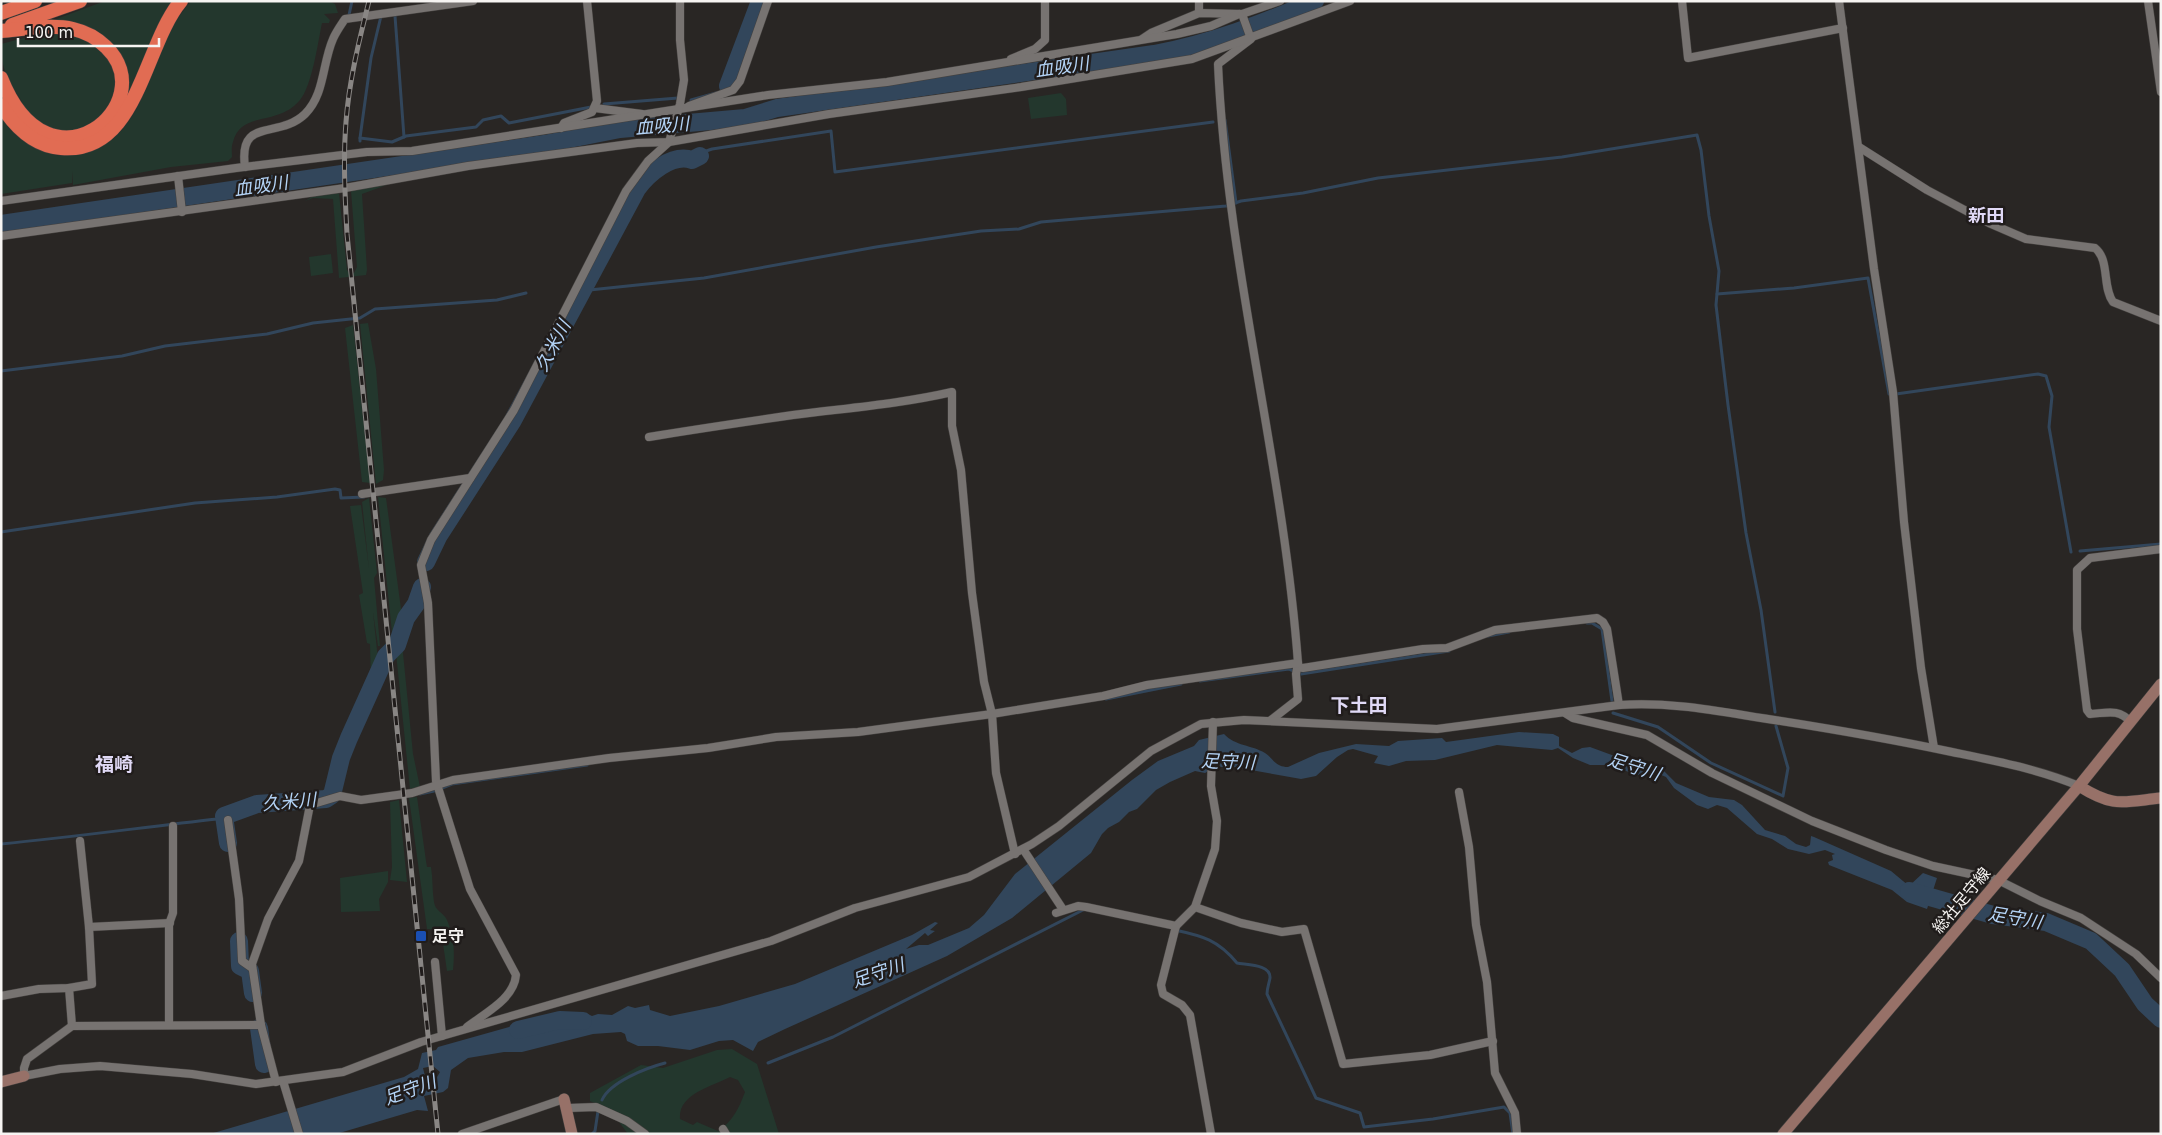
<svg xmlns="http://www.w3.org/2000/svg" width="2162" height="1135" viewBox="0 0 2162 1135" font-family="'DejaVu Sans','Noto Sans JP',sans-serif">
  <rect width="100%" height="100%" fill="#292624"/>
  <g fill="#23372d" fill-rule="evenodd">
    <path d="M105,1H175L125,101C124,90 125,77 124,66C118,28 74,28 45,23Z"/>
    <path d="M191,1H329L335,4L338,13L324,14L330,20L329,23H322C318,42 312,86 300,100C278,127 241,110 233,142C231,147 232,152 232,157L228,161L171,167L73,185L72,171V183L1,194V117C12,136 31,148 52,154C61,157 73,155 82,153C138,142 148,76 169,32C175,21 183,11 191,1Z"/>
    <path d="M59,33C72,36 88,38 98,47C145,90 84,159 33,119C28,115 24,106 21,100C8,80 1,69 1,44L35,35Z"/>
    <path d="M1061,93L1066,99L1067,115L1031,119L1028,98Z"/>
    <path d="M392,183L362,194L367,270L366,275L339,278L333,199L313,198L305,201L315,195L339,193L347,270L349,273H354L357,267L351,191Z"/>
    <path d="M331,254L333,273L311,276L309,257Z"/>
    <path d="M368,323L376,369L384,470L383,480L376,484L360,324Z"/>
    <path d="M353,325L370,483L362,482L345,328Z"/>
    <path d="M378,497L386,498L402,616L397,637L393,642Z"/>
    <path d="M369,498L377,573L374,578L380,646H378L373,612L378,660L371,680L370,644L367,643L359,595L363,593L350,506L361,505L369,569L362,502Z"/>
    <path d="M402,643L413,754L420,787L410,789L396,653Z"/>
    <path d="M417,797L426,861L427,867H431C433,879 432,890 434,902C435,911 444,913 447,920C454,936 455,952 453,970L447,971L441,930L427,929L409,798Z"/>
    <path d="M399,800L407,882L390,880L392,867L390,802Z"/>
    <path d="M388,871V882L379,899L380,911L341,912L340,878Z"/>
    <path d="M732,1049L757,1064L779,1134H628L610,1110L590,1101V1093L641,1065L663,1068L717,1050ZM730,1077L738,1080L745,1092C739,1108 733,1121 718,1131L697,1122L693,1125L680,1119C678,1094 711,1087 730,1077Z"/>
  </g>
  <path fill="#32465b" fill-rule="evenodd" d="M1519,732L1553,734L1559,737V746L1572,753L1582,748L1590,747L1639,765L1663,770L1676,783L1709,797L1734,800L1742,805L1765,830L1785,836L1796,844L1806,847L1810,845L1811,836L1814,837L1891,871L1909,886L1923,873L1937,878L1927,909L1907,902L1892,890L1829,865L1828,862L1833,860L1832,855L1835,854L1825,850L1809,854L1788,849L1772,839L1757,834L1727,808L1717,805L1708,809L1697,805L1674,788L1666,777L1659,774L1645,777L1607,765H1590L1573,758L1558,748L1552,750L1497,745L1435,760L1406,761L1389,766L1374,763L1378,756L1353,749L1348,750L1337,757L1316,776L1301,779L1234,767H1216L1205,773L1195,771L1170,782L1156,790L1137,809L1129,812L1119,822L1108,828L1102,834L1091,853L1012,918L947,956L785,1029L758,1042L753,1051L733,1040L719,1041L690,1050L658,1046H638L627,1041L625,1034L621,1032L593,1034L522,1052H504L468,1058L451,1070L448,1088L443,1092L424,1096L428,1111L417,1110L336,1134H210L404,1077L418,1069L422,1053L436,1050L438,1047L534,1020H541L540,1027L543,1029C561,1026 574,1006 592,1016L598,1014L612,1015L628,1006L635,1008L649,1005L650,1010L670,1016L719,1006L795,984L912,935L935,922L938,923L930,930L935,931L928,936L925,933L906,949L919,945H928L969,928L984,915L1015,874L1132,780L1158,761L1194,746L1199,740L1224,734C1235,746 1252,745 1265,753C1274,759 1275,767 1288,767L1319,753L1356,744L1389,746L1398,741L1442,738L1446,742ZM433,1066L440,1072L436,1079L426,1080L423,1068Z"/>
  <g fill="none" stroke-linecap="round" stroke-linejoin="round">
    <g stroke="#32465b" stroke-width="3">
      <path d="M349,15L352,1"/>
      <path d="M395,16L404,137"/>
      <path d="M722,91L730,83"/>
      <path d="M691,100L716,93"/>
      <path d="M604,104L678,98"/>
      <path d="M1225,120L1236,203"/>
      <path d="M360,138L371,58L381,16"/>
      <path d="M360,141V138L392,142L406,136L476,127L483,120L501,116L509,123L591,107"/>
      <path d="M686,158L712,149L831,131L835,172L1213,122"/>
      <path d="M361,169V172"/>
      <path d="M580,291L704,278L876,247L981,231L1019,229L1041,222L1226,206L1241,201L1303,193L1378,178L1562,157L1697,135L1701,150L1709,216L1719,271L1716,305L1728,405L1746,533L1761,610L1775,712"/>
      <path d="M1717,294L1794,288L1868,278L1889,394H1891"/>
      <path d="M1,371L122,356L165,346L267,334L313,323L360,318L375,309L497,300L526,293"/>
      <path d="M1896,394L2038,374L2046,376L2052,396L2049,427L2071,552"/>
      <path d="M1,532L195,503L277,497L335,489L340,490L341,498L364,497"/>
      <path d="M2080,551L2161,544"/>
      <path d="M1587,623H1592L1602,629L1612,701"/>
      <path d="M1488,636L1509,632"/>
      <path d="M1200,681L1289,669L1301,674L1449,651"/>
      <path d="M1106,699L1181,684"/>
      <path d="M1613,713L1658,727L1711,763L1783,796L1788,768L1776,726"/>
      <path d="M442,788L452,784L587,765"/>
      <path d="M420,794L434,791"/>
      <path d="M1,844C74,837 145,827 217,819L224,816"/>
      <path d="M1175,930C1203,936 1218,940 1237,963C1246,965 1271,964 1270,978C1269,984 1267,988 1267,994L1316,1098L1360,1113L1364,1127L1433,1119L1504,1107L1510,1113L1513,1134"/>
      <path d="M768,1063L833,1037L1083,910"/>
      <path d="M602,1100C610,1082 646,1068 665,1063"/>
      <path d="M592,1134L595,1131L598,1111"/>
    </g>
    <g stroke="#32465b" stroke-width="18">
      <path d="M728,86L760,1"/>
      <path d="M1,224L544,144L620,129L745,118L777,108L1154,54C1210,44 1264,23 1315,1"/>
      <path d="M426,562L438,537L512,422L637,189C648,174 672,153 692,160L700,156"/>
      <path d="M228,843L224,816L257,804L326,799L332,795L341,758L349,738L386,656L397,645L406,618L416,604L422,587"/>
      <path d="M1909,891L1993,915L2046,922L2091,941L2122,970L2145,1004L2161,1019"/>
      <path d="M239,941L240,966L250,971L253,993"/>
      <path d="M259,1028L264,1064"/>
      <path d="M518,1030L560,1020L583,1021"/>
    </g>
    <g stroke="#44413f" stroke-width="9">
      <g id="street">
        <path d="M1199,1V13"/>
        <path d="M1682,1L1688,58L1843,28"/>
        <path d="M1839,1L1874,269L1893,392L1904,522L1921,668L1934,748"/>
        <path d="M2148,1L2161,92"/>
        <path d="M1242,14L1251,39L1218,64C1227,266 1283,462 1298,663L1296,674L1298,699L1271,720"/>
        <path d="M1142,39L1151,33L1199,13L1242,14L1280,1"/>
        <path d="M1011,59L1035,49L1045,40V1"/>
        <path d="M689,106L733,90L740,81L768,1"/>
        <path d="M595,108L642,114"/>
        <path d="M561,128L564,123L592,112L597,101L587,1"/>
        <path d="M1859,147L1927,190L1989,223L2026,239L2095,248C2110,260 2102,287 2113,302L2161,321"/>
        <path d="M245,167C238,116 278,140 305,114C325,94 322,64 333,39C336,32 341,25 345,19L473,1"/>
        <path d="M178,176L182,212"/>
        <path d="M1,201L236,168L367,152L412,151L768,95L887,82L1177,34L1211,26L1239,14"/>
        <path d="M1,236L345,188L468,166L637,143L669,142L829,114L1021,87L1192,59L1350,1"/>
        <path d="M649,437C697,429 745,422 793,415C846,408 900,404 952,392V426L961,470L972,593L984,682L992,714L996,773L1015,854"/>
        <path d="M362,494L470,478"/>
        <path d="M1297,667L1303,668L1423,649L1447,648L1495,630L1597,618L1603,622L1607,629L1619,705"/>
        <path d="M1565,713L1573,718L1647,735L1712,773L1812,821L1886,850L1933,866L1998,880L2040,901L2081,918L2136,954L2161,978"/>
        <path d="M2131,722C2118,708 2107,713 2090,714L2087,710L2077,629V570L2090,558L2161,549"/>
        <path d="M1459,792L1469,847L1476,925L1487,982L1495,1073L1515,1113L1517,1134"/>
        <path d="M228,820L239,899L242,961L252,968"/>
        <path d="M1023,849L1062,908"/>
        <path d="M1195,907L1241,923L1282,932L1304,929L1343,1064L1430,1055L1493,1041"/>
        <path d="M1056,913L1078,906L1086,907L1176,926"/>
        <path d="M89,927L170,923"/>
        <path d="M435,962L442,1036"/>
        <path d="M69,988L72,1026"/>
        <path d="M1,996L39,989L69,988L92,984L89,927L80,841"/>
        <path d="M169,1025V924L173,913V826"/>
        <path d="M261,1025L72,1026L27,1059L24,1068V1076L60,1069L100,1066L192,1074L256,1084L343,1072L421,1042L771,941L855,908L969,877L1032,844L1059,826L1151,751L1201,724L1244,720L1437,729L1619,705C1675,701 1726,713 1781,721C1838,730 1895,740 1952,752C1996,761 2038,769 2079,786"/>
        <path d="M467,1027C485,1013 514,999 516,975L470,889L436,781L428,603L421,565L431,540L514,410L626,191L648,161L669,142L680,104L684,80L680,40V1"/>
        <path d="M283,1081L299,1134"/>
        <path d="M276,1082L261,1025L252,964L268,919L299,861L310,805L340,796L361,800L412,793L453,780L609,758L708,748L776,737L858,732L992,714L1103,696L1147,685L1298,663"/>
        <path d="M568,1108L596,1107L627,1121L645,1134"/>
        <path d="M723,1129L726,1134"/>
        <path d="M462,1134L564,1099"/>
        <path d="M1211,1134L1190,1015L1182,1005L1163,994L1161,985L1176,926L1195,907L1215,849L1217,821L1211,786L1213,722"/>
      </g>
    </g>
    <g stroke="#44413f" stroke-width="12">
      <g id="secondary">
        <path d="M2079,786C2114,808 2122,802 2161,798"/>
        <path d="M1,1082L24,1076"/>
        <path d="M564,1099L572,1134"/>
        <path d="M1783,1134L2079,786L2161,684"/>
      </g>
    </g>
    <g stroke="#44413f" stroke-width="15">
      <g id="highway">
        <path d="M1,13L35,1"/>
        <path d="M12,25L80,1"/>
        <path d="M1,31C24,29 51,24 73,29C86,32 97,38 106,47C164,102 50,202 1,78"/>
        <path d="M1,105C15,127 34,146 61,148C138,155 143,46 181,1"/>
      </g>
    </g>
    <use href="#street" stroke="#777371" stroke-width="8"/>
    <use href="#secondary" stroke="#977168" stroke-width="11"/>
    <use href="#highway" stroke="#e16c53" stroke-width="14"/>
    <g stroke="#898684" stroke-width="5">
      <path id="rail" d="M369,1C359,41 349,81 346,122C343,159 345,196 347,234L438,1134"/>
    </g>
    <use href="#rail" stroke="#201c1b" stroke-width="3" stroke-dasharray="9" stroke-linecap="butt"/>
  </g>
  <rect fill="#1a4fb4" stroke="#201c1b" stroke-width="2" x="415" y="930" width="12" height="12" rx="2.5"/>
  <g text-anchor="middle" stroke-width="5" stroke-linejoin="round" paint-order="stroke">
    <g font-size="16" fill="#f6f4f2" stroke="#201c1b">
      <text transform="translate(1961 900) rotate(-50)" y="6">総社足守線</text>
    </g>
    <g font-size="16" font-weight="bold" fill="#f6f4f2" stroke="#201c1b" text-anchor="start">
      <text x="432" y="942">足守</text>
    </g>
    <g font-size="18" font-style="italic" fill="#b3d3f6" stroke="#201c1b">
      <text transform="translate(1062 67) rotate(-8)" y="6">血吸川</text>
      <text transform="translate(662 126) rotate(-5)" y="6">血吸川</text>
      <text transform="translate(261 186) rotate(-8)" y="6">血吸川</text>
      <text transform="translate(553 346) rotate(-62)" y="6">久米川</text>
      <text transform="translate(1228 762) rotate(2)" y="6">足守川</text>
      <text transform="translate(1634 767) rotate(17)" y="6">足守川</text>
      <text transform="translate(289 802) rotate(-5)" y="6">久米川</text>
      <text transform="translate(2015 918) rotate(10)" y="6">足守川</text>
      <text transform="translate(878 973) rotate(-19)" y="6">足守川</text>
      <text transform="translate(410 1090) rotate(-20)" y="6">足守川</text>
    </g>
    <g font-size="18" font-weight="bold" fill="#e0d9f6" stroke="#201c1b">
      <text x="1986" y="222">新田</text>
    </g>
    <g font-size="19" font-weight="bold" fill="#e0d9f6" stroke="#201c1b">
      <text x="1359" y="712">下土田</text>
      <text x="114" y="771">福崎</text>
    </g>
  </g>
  <rect width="2162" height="1135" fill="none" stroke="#f6f4f2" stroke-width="5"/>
  <path d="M18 38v8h141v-8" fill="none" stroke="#f6f4f2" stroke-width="2.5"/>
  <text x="25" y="38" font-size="15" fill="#f6f4f2" stroke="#201c1b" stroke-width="4" paint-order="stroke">100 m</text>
</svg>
